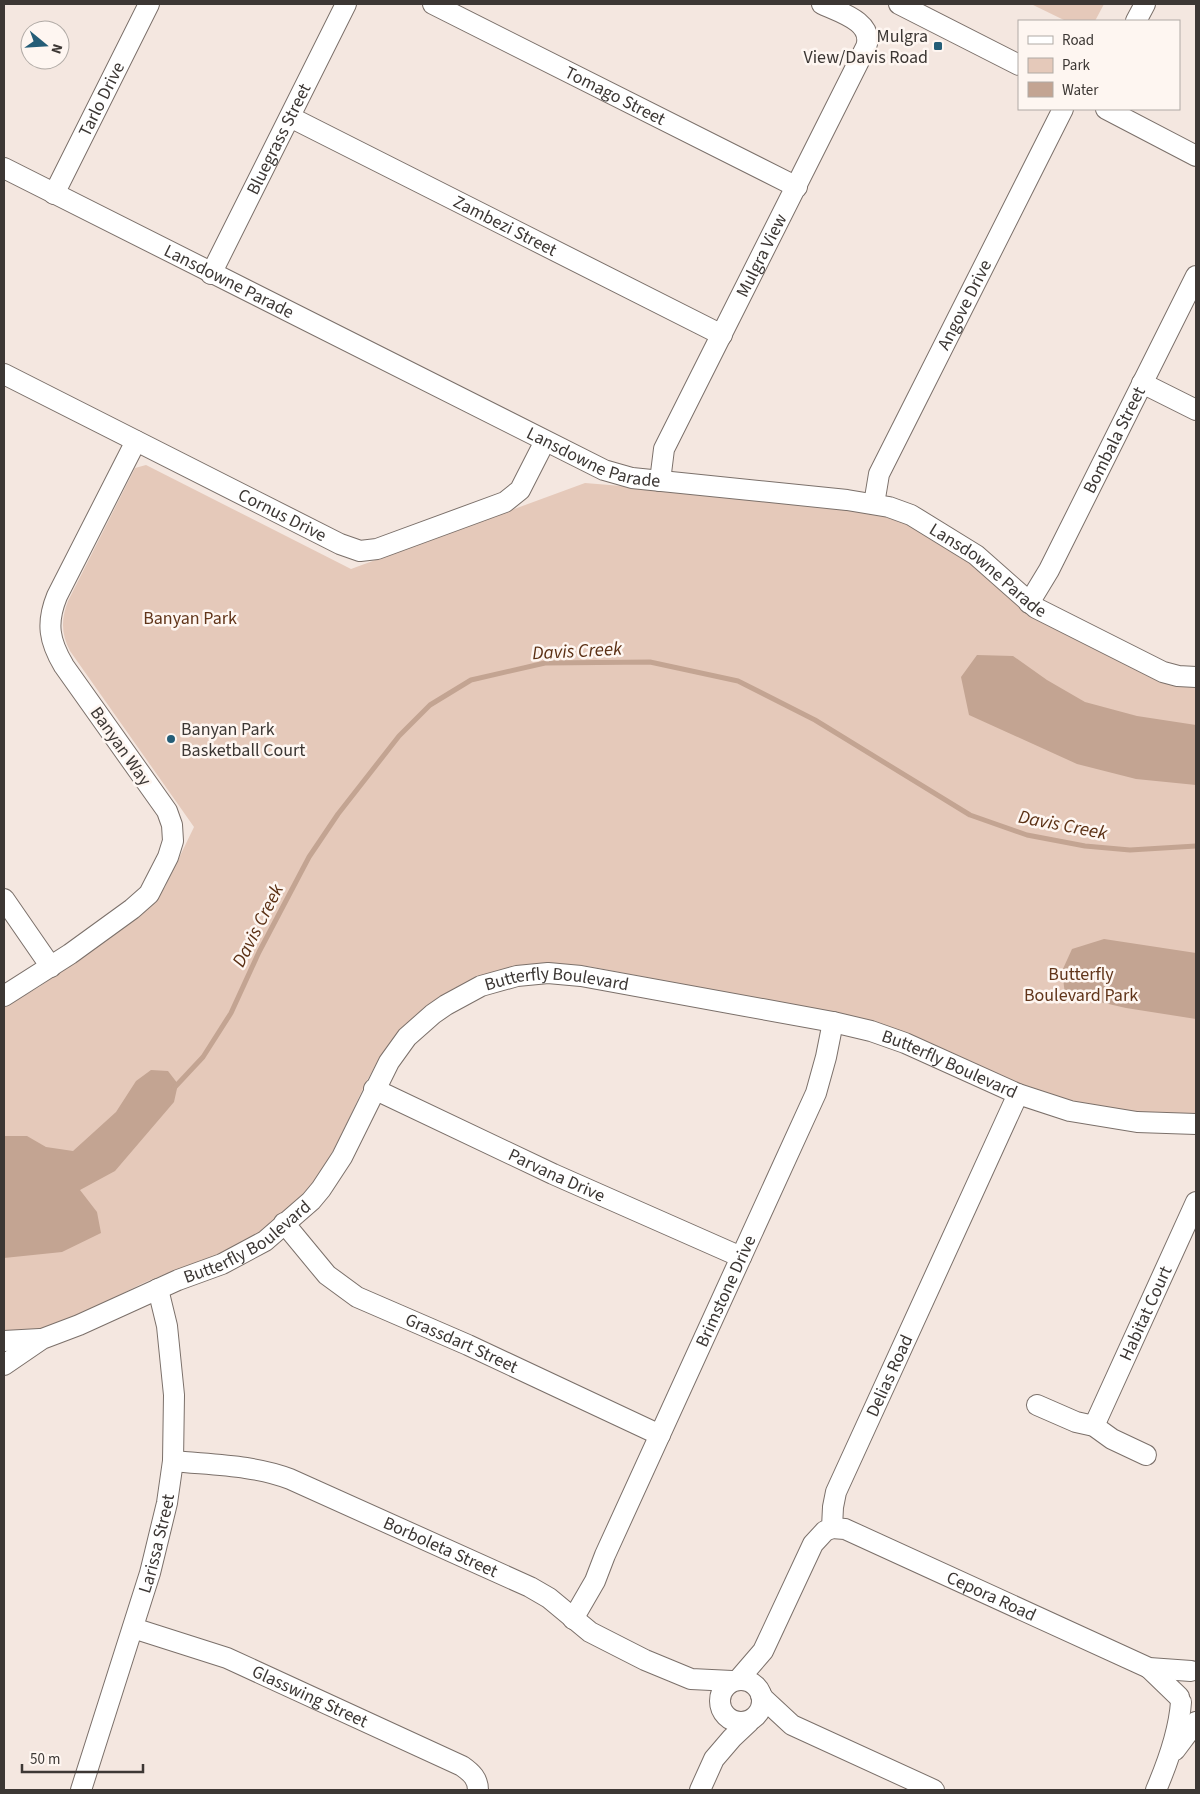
<svg xmlns="http://www.w3.org/2000/svg" width="1200" height="1794" viewBox="0 0 1200 1794" font-family="'Source Sans 3',sans-serif">
  <rect width="100%" height="100%" fill="#f4e7e0"/>
  <g fill="#e5c9ba">
    <path d="M1031,4H1104L1095,21H1066Z"/>
    <path d="M146,465L351,569L585,483L634,487L879,513L900,520L970,561L1196,686V1114H1150L1092,1106L1060,1099L1001,1077L898,1030L881,1024L840,1014L587,966C501,955 419,989 375,1066C351,1108 338,1154 306,1191C285,1217 256,1238 226,1253C201,1265 173,1270 148,1281C112,1297 72,1324 34,1331C24,1333 13,1332 4,1332V1007L39,987L148,909L165,887L194,827L70,651C61,634 61,619 68,601L135,468Z"/>
  </g>
  <g fill="#c3a492">
    <path d="M977,655L1013,656L1047,680L1085,702L1137,716L1196,725V785L1136,779L1077,764L969,715L961,677Z"/>
    <path d="M1104,939L1196,953V1019L1126,1008L1065,994L1062,971L1072,949Z"/>
    <path d="M151,1070L168,1071L178,1084L174,1102L115,1171L80,1190L97,1212L101,1233L62,1252L4,1258V1136H27L46,1147L73,1151L116,1112L136,1081Z"/>
  </g>
  <g fill="none" stroke-linecap="round" stroke-linejoin="round">
    <path stroke="#c3a492" stroke-width="5" d="M174,1088L203,1057L231,1013L259,952L309,857L338,814L399,736L430,705L471,680L545,663L650,662L738,681L815,720L970,815L1027,835L1085,846L1130,850L1196,846"/>
    <g stroke="#7b706a" stroke-width="22">
      <g id="minor">
        <path id="s1" d="M433,4L797,187"/>
        <path d="M899,4L1019,65"/>
        <path d="M1136,21L1145,4"/>
        <path d="M1106,109L1196,156"/>
        <path id="s2" d="M290,117L722,335"/>
        <path id="s3" d="M4,168L604,470L632,478L847,500L889,507L911,515L976,555L1036,608L1163,672L1178,676L1196,677"/>
        <path id="s4" d="M54,194L149,4"/>
        <path id="s5" d="M211,274L346,4"/>
        <path id="s6" d="M4,374L340,544L360,551L377,549L505,502L520,490L545,441"/>
        <path d="M1142,383L1196,410"/>
        <path id="s7" d="M660,481L664,449L866,47C875,22 839,12 822,4"/>
        <path id="s8" d="M874,504L879,474L1063,109"/>
        <path id="s9" d="M1029,603L1049,570L1196,276"/>
        <path d="M4,899L51,967"/>
        <path d="M4,996L70,954L132,909L149,894L168,857L173,841L172,825L167,811L64,666C49,641 46,623 57,596L136,441"/>
        <path id="s10" d="M374,1089L553,1174L741,1257"/>
        <path id="s11" d="M284,1223L327,1275L357,1297L468,1345L660,1435"/>
        <path d="M4,1341L40,1339"/>
        <path id="s12" d="M4,1365L42,1339L79,1325L178,1280L222,1264L265,1241L311,1201L321,1189L342,1157L389,1062L407,1037L433,1014L446,1005L481,986L517,976L548,973L581,976L833,1022L871,1031L905,1043L1018,1094L1070,1111L1137,1122L1196,1124"/>
        <path d="M1037,1405L1076,1422L1094,1426L1112,1439L1146,1455"/>
        <path id="s13" d="M1094,1426L1196,1202"/>
        <path id="s14" d="M173,1461C212,1465 254,1465 290,1479L530,1587L549,1598L590,1632L645,1660L691,1679L732,1681"/>
        <path id="s15" d="M832,1528L845,1529L1149,1668L1191,1671"/>
        <path id="s16" d="M573,1619L595,1581L605,1555L816,1093L826,1057L833,1022"/>
        <path id="s17" d="M133,1628L227,1658L462,1766C472,1773 478,1779 478,1790"/>
        <path d="M1149,1668L1179,1697"/>
        <circle cx="741" cy="1701" r="21"/>
        <path id="s18" d="M738,1680L763,1651L813,1544L825,1531L832,1528L833,1507L836,1492L1018,1094"/>
        <path d="M761,1695L764,1699L792,1725L934,1790"/>
        <path d="M1175,1750L1196,1722"/>
        <path id="s19" d="M81,1790L150,1573L167,1503L173,1461L174,1395L167,1326L158,1289"/>
        <path d="M700,1790L714,1759L732,1738L749,1722"/>
        <path d="M1156,1790C1168,1762 1179,1732 1181,1702"/>
      </g>
    </g>
    <use href="#minor" stroke="#fff" stroke-width="20"/>
  </g>
  <g fill="#245d77" stroke="#fef6f1" stroke-width="2">
    <rect x="933" y="41" width="10" height="10" rx="2.5"/>
    <circle cx="171" cy="739" r="5"/>
  </g>
  <g text-anchor="middle" stroke-width="5" stroke-linejoin="round" paint-order="stroke">
    <g font-size="18" fill="#3c3734" stroke="#fef6f1" text-anchor="end">
      <text x="928" y="42">Mulgra<tspan x="928" dy="21">View/Davis Road</tspan></text>
      <text x="181" y="735" text-anchor="start">Banyan Park<tspan x="181" dy="21">Basketball Court</tspan></text>
    </g>
    <g font-size="18" fill="#3c3734" stroke="#fef6f1">
      <text dy="6" stroke="none"><textPath href="#s1" startOffset="204">Tomago Street</textPath></text>
      <text dy="6" stroke="none"><textPath href="#s4" startOffset="106">Tarlo Drive</textPath></text>
      <text dy="6" stroke="none"><textPath href="#s5" startOffset="151">Bluegrass Street</textPath></text>
      <text dy="6" stroke="none"><textPath href="#s2" startOffset="241">Zambezi Street</textPath></text>
      <text dy="6" stroke="none"><textPath href="#s7" startOffset="249">Mulgra View</textPath></text>
      <text dy="6" stroke="none"><textPath href="#s3" startOffset="252">Lansdowne Parade</textPath></text>
      <text dy="6" stroke="none"><textPath href="#s8" startOffset="220">Angove Drive</textPath></text>
      <text dy="6" stroke="none"><textPath href="#s9" startOffset="184">Bombala Street</textPath></text>
      <text dy="6" stroke="none"><textPath href="#s3" startOffset="658">Lansdowne Parade</textPath></text>
      <text dy="6" stroke="none"><textPath href="#s6" startOffset="312">Cornus Drive</textPath></text>
      <text dy="6" stroke="none"><textPath href="#s3" startOffset="1078">Lansdowne Parade</textPath></text>
      <text transform="translate(121 746) rotate(55)" y="6">Banyan Way</text>
      <text dy="6" stroke="none"><textPath href="#s12" startOffset="709">Butterfly Boulevard</textPath></text>
      <text dy="6" stroke="none"><textPath href="#s12" startOffset="1114">Butterfly Boulevard</textPath></text>
      <text dy="6" stroke="none"><textPath href="#s10" startOffset="202">Parvana Drive</textPath></text>
      <text dy="6" stroke="none"><textPath href="#s12" startOffset="274">Butterfly Boulevard</textPath></text>
      <text dy="6" stroke="none"><textPath href="#s16" startOffset="362">Brimstone Drive</textPath></text>
      <text dy="6" stroke="none"><textPath href="#s13" startOffset="124">Habitat Court</textPath></text>
      <text dy="6" stroke="none"><textPath href="#s11" startOffset="219">Grassdart Street</textPath></text>
      <text dy="6" stroke="none"><textPath href="#s18" startOffset="346">Delias Road</textPath></text>
      <text dy="6" stroke="none"><textPath href="#s19" startOffset="258">Larissa Street</textPath></text>
      <text dy="6" stroke="none"><textPath href="#s14" startOffset="284">Borboleta Street</textPath></text>
      <text dy="6" stroke="none"><textPath href="#s15" startOffset="174">Cepora Road</textPath></text>
      <text dy="6" stroke="none"><textPath href="#s17" startOffset="190">Glasswing Street</textPath></text>
    </g>
    <g font-size="18" fill="#61351a" stroke="#fef6f1">
      <text x="190" y="624">Banyan Park</text>
      <text x="1081" y="980">Butterfly<tspan x="1081" dy="21">Boulevard Park</tspan></text>
    </g>
    <g font-size="19" font-style="italic" fill="#5b3014" stroke="#fef6f1">
      <text transform="translate(577 650) rotate(-3)" y="7">Davis Creek</text>
      <text transform="translate(1063 824) rotate(11)" y="7">Davis Creek</text>
      <text transform="translate(257 925) rotate(-63)" y="7">Davis Creek</text>
    </g>
  </g>
  <rect width="1200" height="1794" fill="none" stroke="#3c3734" stroke-width="10"/>
  <rect x="1018" y="20" width="162" height="90" fill="#fef6f1" stroke="#b0aaa5"/>
  <rect x="1028" y="36" width="25" height="8" fill="#ffffff" stroke="#b0aaa5"/>
  <text x="1062" y="45" font-size="15" fill="#3c3734">Road</text>
  <rect x="1028" y="58" width="25" height="15" fill="#e5c9ba" stroke="#b0aaa5"/>
  <text x="1062" y="70" font-size="15" fill="#3c3734">Park</text>
  <rect x="1028" y="82" width="25" height="15" fill="#c3a492" stroke="#b0aaa5"/>
  <text x="1062" y="95" font-size="15" fill="#3c3734">Water</text>
  <g transform="translate(45 45) rotate(108)"><circle r="24" fill="#fef6f1" stroke="#b0aaa5"/>
  <path d="M0-4L9 19L0 12L-9 19Z" fill="#245d77"/>
  <text y="-8" font-size="14" font-weight="bold" text-anchor="middle" fill="#3c3734">N</text>
  </g>
  <path d="M22 1764v8h121v-8" fill="none" stroke="#3c3734" stroke-width="2.5"/>
  <text x="30" y="1764" font-size="15" fill="#3c3734" stroke="#fef6f1" stroke-width="4" paint-order="stroke">50 m</text>
</svg>
